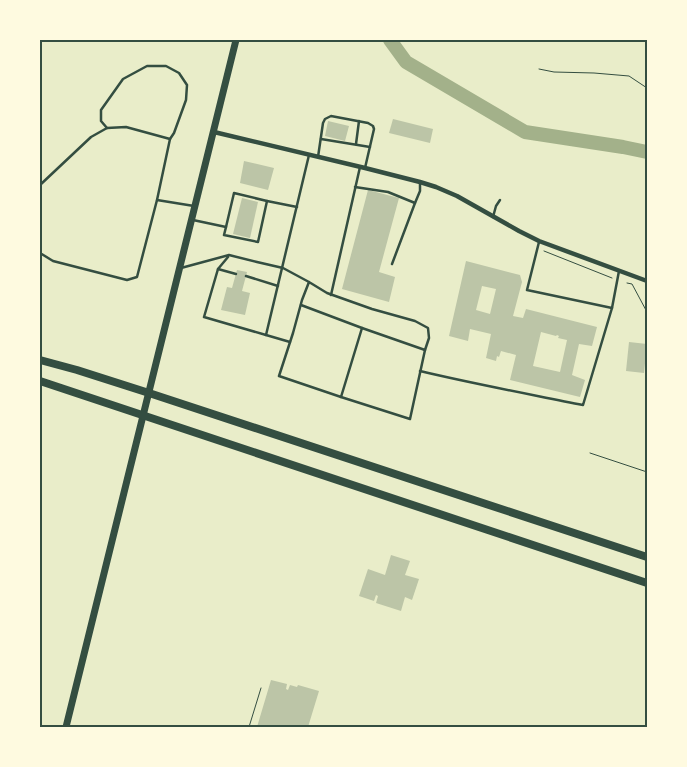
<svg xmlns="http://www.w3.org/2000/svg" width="687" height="767" viewBox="0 0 687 767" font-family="'Times New Roman',serif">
  <rect width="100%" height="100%" fill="#e9edc9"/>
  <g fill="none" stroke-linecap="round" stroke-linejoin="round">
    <path stroke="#a3b18a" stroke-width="14" d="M390,40L406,62L525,132L623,147L647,152"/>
  </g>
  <g fill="#bcc5a7" fill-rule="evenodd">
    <path d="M393,119L433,129L430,143L389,133Z"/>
    <path d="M328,121L349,126L345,141L325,136Z"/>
    <path d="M244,161L274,168L268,190L240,183Z"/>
    <path d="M368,190L399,198L379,272L395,277L389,302L342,289Z"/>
    <path d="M242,198L258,202L250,238L233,234Z"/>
    <path d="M466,261L520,275L522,282L513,316L523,318L526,309L597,327L592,346L579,344L572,375L585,380L580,397L510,380L516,355L501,351L499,357L497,356L496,361L486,358L491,334L470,329L468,341L449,336ZM482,286L496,289L490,314L476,310ZM541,332L556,336L557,335L559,336L558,338L567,340L560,372L533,366Z"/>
    <path d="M237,270L247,272L242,291L250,293L245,315L221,310L227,287L232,288Z"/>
    <path d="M629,342L647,344L644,373L626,371Z"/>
    <path d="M391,555L410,561L405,575L419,579L412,600L405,597L401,611L376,603L378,596L376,595L374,601L359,596L368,569L385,575Z"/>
    <path d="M271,680L287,684L286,689L288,690L290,685L297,687L298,685L319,691L308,727H257Z"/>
  </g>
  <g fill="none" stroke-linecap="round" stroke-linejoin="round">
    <g stroke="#344e41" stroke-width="1">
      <path d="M539,69L554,72L594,73L629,76L647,88"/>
      <path d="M544,251L612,278"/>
      <path d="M627,283L632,284L647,312"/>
      <path d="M590,453L647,472"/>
      <path d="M249,727L261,688"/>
    </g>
    <g stroke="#344e41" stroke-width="2.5">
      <path d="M107,128L101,121V110L123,79L147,66H166L179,73L187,85L186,100L174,133L170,139"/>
      <path d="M321,139L370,147"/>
      <path d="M356,144L359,121"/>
      <path d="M318,157L323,123L325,119L331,116L368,123L373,126L374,129L365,168"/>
      <path d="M40,185L91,137L107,128L126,127L170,139L157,200L137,277L127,280L53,261L40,253"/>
      <path d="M355,187L388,192L415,203"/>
      <path d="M157,200L194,206"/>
      <path d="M493,217L496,206L500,200"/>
      <path d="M193,220L226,227L224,235L258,242L267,201L297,207"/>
      <path d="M226,227L234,193L267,201"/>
      <path d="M539,242L527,290L612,308"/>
      <path d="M228,257L218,269L204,317L266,335L309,155"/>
      <path d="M392,264L415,203L420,191V182"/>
      <path d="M181,268L229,255L257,262L283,268L309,282L327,293L372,309L415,321L428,328L429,338L425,350L362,328L341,397L279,376L293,333L302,300L309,282"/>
      <path d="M218,269L236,274"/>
      <path d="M246,276L278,286"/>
      <path d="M331,295L360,167"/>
      <path d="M301,305L362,328"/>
      <path d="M266,335L290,342"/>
      <path d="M420,371C474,384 529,394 583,405L612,308L619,271"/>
      <path d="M341,397L410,419L425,350"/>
    </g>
    <path stroke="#344e41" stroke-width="4.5" d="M214,132L365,168L420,182L436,187L457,196L519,231L539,241L647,281"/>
    <path stroke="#344e41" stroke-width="7" d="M66,727L236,40"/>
    <g stroke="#344e41" stroke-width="8">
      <path d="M40,360L77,370L149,393L647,557"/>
      <path d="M40,381L647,583"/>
    </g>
  </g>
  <rect width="687" height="767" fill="none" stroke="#fefae0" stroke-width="82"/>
  <rect x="41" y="41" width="605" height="685" fill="none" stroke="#344e41" stroke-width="2"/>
</svg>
